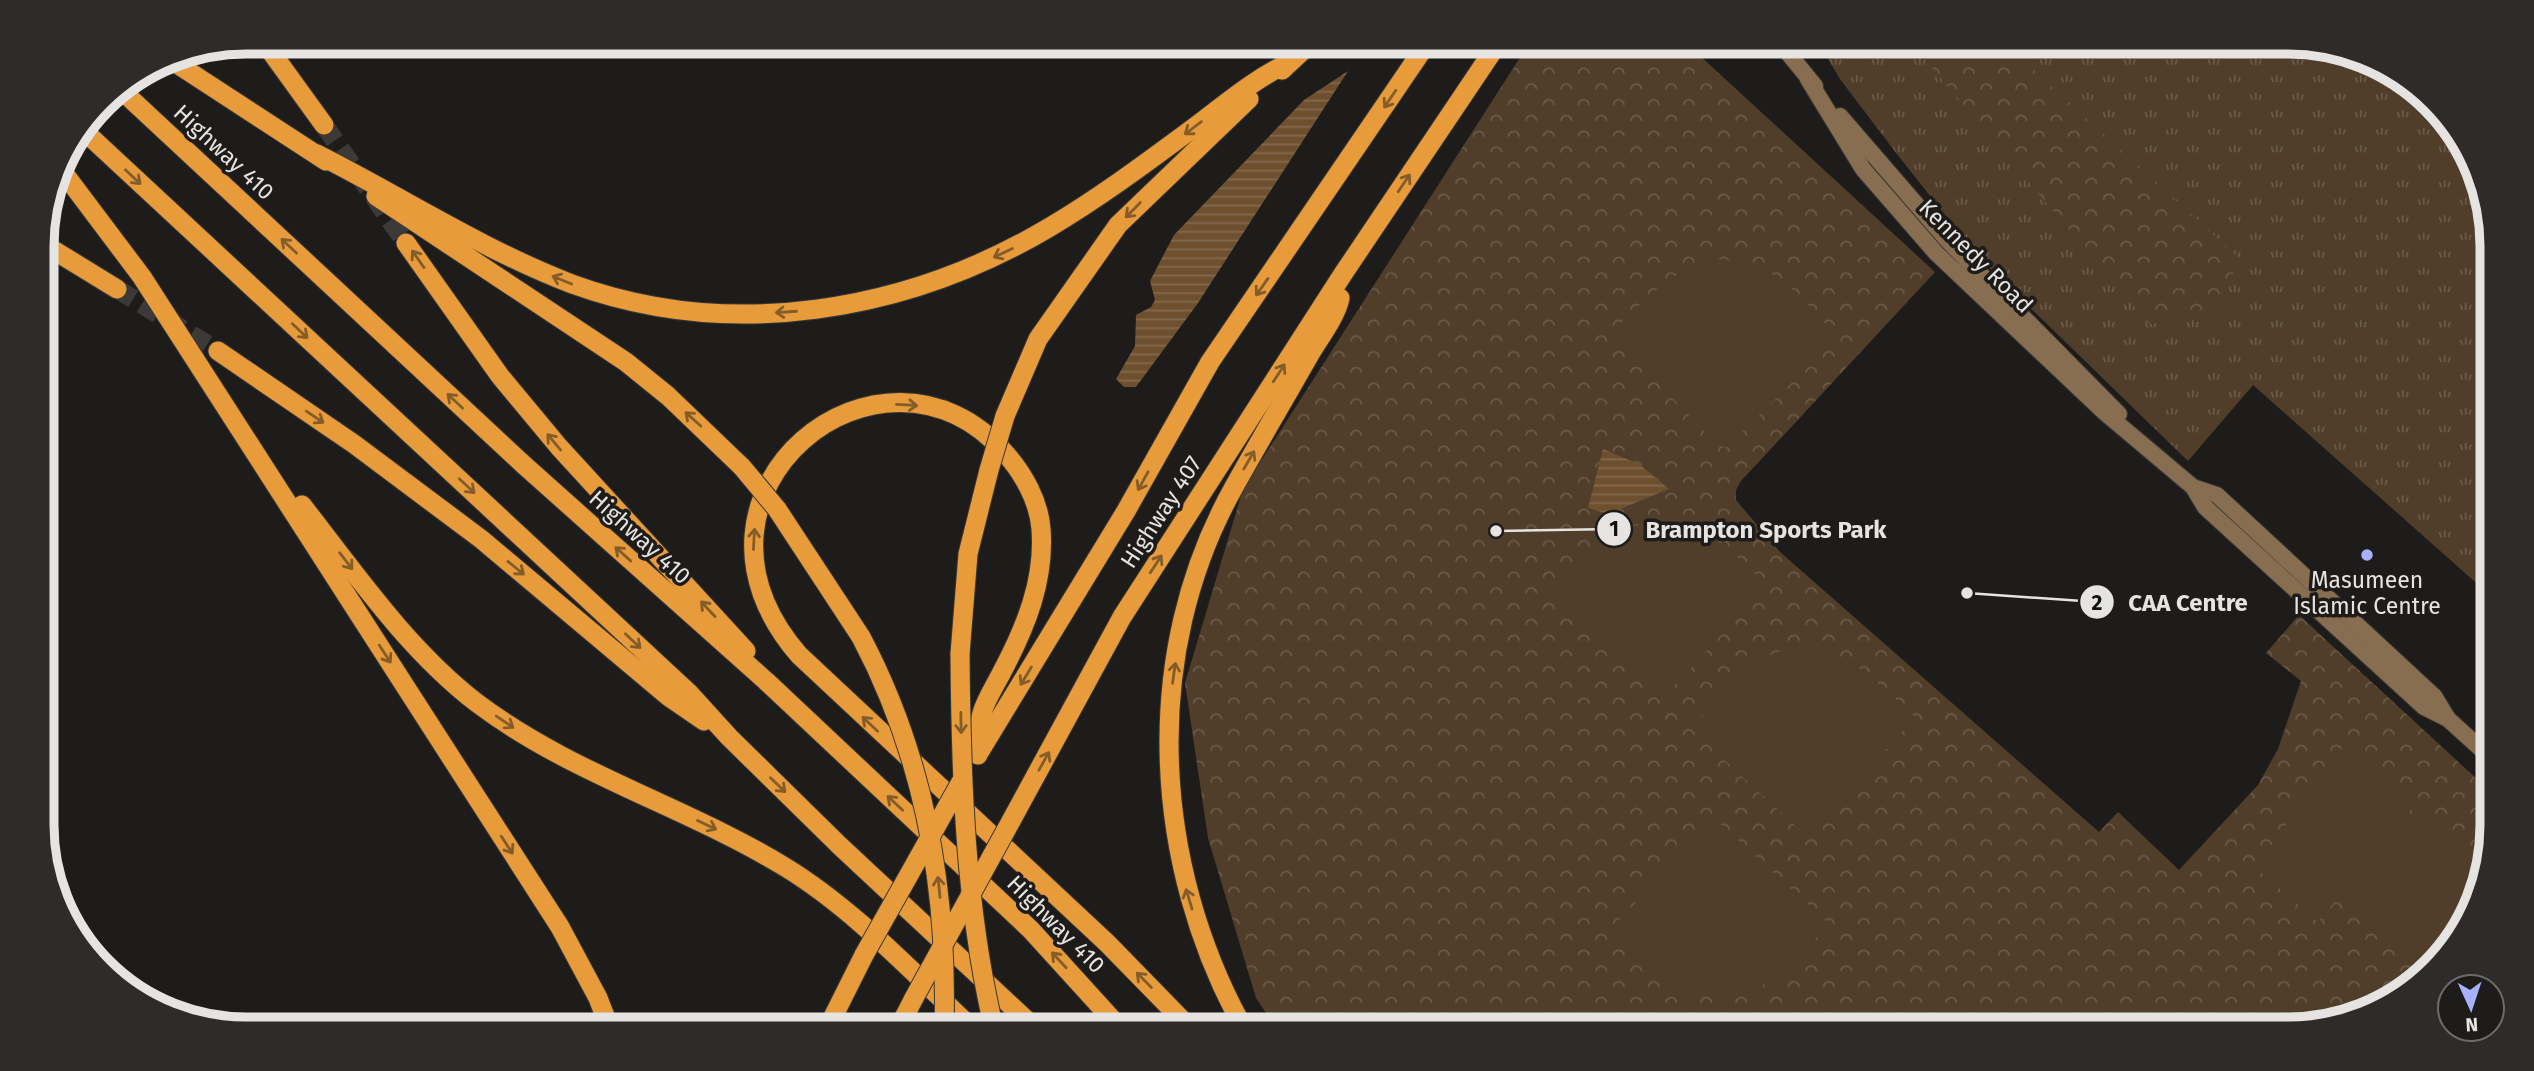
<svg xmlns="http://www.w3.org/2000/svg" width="2534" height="1071" viewBox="0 0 2534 1071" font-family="'Fira Sans',sans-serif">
  <defs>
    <pattern id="grass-tufts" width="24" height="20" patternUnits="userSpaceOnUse" patternTransform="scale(1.75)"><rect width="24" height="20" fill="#513e2a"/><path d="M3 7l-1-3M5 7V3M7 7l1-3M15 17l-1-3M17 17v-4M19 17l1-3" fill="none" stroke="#6a5a49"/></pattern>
    <pattern id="forest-crowns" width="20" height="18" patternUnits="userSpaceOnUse" patternTransform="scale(1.75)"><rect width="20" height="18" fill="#513e2a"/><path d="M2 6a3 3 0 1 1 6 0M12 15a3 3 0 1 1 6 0" fill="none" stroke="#6a5a49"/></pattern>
    <pattern id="water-rules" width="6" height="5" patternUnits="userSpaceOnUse" patternTransform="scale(1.75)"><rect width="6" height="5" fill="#6e502f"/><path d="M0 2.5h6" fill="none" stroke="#83694d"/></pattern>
  </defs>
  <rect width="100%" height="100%" fill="#1e1c1a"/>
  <path fill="url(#grass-tufts)" d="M1818,42H2287L2365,57L2449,122L2490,220L2491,596L2253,385L2188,461L1979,258L1893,149L1840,79Z"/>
  <g fill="url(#forest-crowns)">
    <path d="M1530,42H1685L1935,272L1741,481L1736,490V500L1780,552L2099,832L2118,812L2179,870L2258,785L2278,749L2301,681L2266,653L2299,615L2492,793V825L2477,902L2412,987L2300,1029H1277L1256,998L1208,838L1185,683L1243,489Z"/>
    <path d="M1910,42H2003L2239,258L2218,313L2149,324Z"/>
  </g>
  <g fill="#513e2a">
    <path d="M1715,259C1777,261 1798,295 1838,337L1727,447L1719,446L1610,334C1644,302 1668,271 1715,259Z"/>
    <path d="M1670,521C1711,528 1738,558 1767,585L1664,697H1656L1547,594C1584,552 1609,523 1670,521Z"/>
    <path d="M1797,648C1847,646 1880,686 1915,717L1811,833H1803L1691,729C1721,695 1749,653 1797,648Z"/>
    <path d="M2345,744L2417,802L2318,922L2255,867Z"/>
    <path d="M2417,814L2482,874L2477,902L2425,970L2343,895Z"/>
    <path d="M1719,823L1828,923C1815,938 1801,959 1785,972C1750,999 1694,1001 1658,975C1640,962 1625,945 1609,931L1710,824Z"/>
  </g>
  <g fill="url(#water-rules)">
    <path d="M1348,71L1198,303L1136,387H1124L1116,379L1135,346L1136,315L1151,307L1155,300L1150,281L1174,235L1304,100Z"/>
    <path d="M1603,449L1639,464L1669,489L1608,514L1588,508Z"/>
  </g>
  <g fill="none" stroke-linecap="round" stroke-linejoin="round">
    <g stroke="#3c3a38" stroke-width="19" stroke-dasharray="19 10" stroke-linecap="butt">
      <path d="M324,125L406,243"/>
      <path d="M117,289L218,351"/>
    </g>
    <g stroke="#393836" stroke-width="18">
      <g id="secondary">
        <path d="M1779,42L1815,86"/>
        <path d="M1808,79L1863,169L1936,253L2104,412L2193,487L2205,507L2424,707L2448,719"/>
        <path d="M1840,116L1948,241L2119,414"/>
        <path d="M2193,487L2217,495L2434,696L2448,719L2492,759"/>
      </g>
    </g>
    <g stroke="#393836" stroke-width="21">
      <g id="highway">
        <path d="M264,42L324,125"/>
        <path d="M168,58L326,161"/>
        <path d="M1282,70L1312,42"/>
        <path d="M119,88L524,465L766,681L1031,930L1121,1029"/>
        <path d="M83,130L689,693L729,737L840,846L1036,1029"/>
        <path d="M317,154C402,197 483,250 572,284C731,342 907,312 1050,227C1099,198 1146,163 1192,129C1224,105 1254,79 1290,62"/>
        <path d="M60,168L142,277L560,927L598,998L610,1029"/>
        <path d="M376,196L626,362L668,396L742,467"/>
        <path d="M42,243L117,289"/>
        <path d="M406,243L500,376L559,447L746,651"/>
        <path d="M218,351L354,444L481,539L669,697L704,721"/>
        <path d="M1005,416L1038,339L1118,225L1249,99"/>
        <path d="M302,505C356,574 407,649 477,703C571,774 685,806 785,867C854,909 914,974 973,1029"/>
        <path d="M777,509L861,637"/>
        <path d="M960,654L968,554L989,470"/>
        <path d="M980,751L1126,511L1210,362L1428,42"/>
        <path d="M978,755C979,742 978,726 982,713C986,699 996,684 1003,670C1026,626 1045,580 1041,529C1039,501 1023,473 1005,453C883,313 657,491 799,655L1107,943L1191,1029"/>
        <path d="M1011,821L1122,617L1343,274L1499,42"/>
        <path d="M827,1029L864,955"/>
        <path d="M898,1029L914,998"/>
        <path d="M1244,1029C1152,864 1140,654 1234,487C1259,442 1285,398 1310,354C1320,337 1336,317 1340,298"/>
      </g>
    </g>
    <use href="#secondary" stroke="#876e50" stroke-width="16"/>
    <use href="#highway" stroke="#e89b3a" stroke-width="19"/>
    <g stroke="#393836" stroke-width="21" stroke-linecap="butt">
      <g id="highway-bridge">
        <path d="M742,467L777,509"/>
        <path d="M989,470L1005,416"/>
        <path d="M861,637C925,758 948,893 944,1029"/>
        <path d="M960,654C961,780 965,906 994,1029"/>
        <path d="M864,955L961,782"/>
        <path d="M914,998L1011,821"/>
      </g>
    </g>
    <use href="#highway-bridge" stroke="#e89b3a" stroke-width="19"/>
  </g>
  <defs><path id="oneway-shaft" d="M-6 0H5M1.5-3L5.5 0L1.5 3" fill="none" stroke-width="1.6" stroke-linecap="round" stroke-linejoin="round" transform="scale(1.75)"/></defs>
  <g stroke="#835c2a">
    <use href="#oneway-shaft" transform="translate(1390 99) rotate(124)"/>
    <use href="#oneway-shaft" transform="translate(1193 128) rotate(143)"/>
    <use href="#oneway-shaft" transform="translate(133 177) rotate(43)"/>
    <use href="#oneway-shaft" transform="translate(1404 183) rotate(-56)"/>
    <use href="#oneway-shaft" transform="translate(1133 210) rotate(135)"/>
    <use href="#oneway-shaft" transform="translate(289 246) rotate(-137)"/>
    <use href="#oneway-shaft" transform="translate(1003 253) rotate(154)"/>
    <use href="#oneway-shaft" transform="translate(418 259) rotate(-125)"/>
    <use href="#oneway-shaft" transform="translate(562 280) rotate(-158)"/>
    <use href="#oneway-shaft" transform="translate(1262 287) rotate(125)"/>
    <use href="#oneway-shaft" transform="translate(786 312) rotate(176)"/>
    <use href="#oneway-shaft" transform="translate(300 331) rotate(43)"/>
    <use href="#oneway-shaft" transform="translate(1279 373) rotate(-57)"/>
    <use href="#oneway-shaft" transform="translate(455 401) rotate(-137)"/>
    <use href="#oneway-shaft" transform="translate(907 405) rotate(3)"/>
    <use href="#oneway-shaft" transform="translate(315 417) rotate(34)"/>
    <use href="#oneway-shaft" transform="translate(693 419) rotate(-138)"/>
    <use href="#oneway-shaft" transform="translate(554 442) rotate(-130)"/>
    <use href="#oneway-shaft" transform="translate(1249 460) rotate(-60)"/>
    <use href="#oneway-shaft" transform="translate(1143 481) rotate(119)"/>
    <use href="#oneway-shaft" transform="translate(467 486) rotate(43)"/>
    <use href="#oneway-shaft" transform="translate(754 539) rotate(-87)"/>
    <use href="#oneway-shaft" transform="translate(623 554) rotate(-138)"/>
    <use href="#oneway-shaft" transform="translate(346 561) rotate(52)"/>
    <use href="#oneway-shaft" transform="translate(1156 564) rotate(-57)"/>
    <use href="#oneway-shaft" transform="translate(516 568) rotate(39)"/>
    <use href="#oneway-shaft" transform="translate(708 609) rotate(-133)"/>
    <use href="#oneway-shaft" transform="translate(633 641) rotate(43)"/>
    <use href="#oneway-shaft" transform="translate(385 654) rotate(57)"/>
    <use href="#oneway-shaft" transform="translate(1174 673) rotate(-82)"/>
    <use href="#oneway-shaft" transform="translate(1026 676) rotate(121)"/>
    <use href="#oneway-shaft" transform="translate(505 722) rotate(34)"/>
    <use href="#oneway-shaft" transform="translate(961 723) rotate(89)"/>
    <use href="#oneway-shaft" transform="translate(870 724) rotate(-137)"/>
    <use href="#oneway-shaft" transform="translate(1044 761) rotate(-61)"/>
    <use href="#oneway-shaft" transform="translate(778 785) rotate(44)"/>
    <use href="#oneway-shaft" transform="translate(895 803) rotate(-137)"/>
    <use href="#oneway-shaft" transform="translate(707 825) rotate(25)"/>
    <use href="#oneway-shaft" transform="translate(507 845) rotate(57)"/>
    <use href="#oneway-shaft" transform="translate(939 887) rotate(-96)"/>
    <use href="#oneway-shaft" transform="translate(1189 899) rotate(-107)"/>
    <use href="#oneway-shaft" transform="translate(1059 960) rotate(-133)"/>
    <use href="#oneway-shaft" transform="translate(1144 980) rotate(-135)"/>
  </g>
  <circle fill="#a7b1fc" stroke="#1e1c1a" stroke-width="2.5" cx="2367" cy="555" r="7"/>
  <g text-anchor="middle" stroke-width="7" stroke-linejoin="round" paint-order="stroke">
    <g font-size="23" fill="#e5e4e2" stroke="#1e1c1a">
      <text transform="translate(224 152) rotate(43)" y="8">Highway 410</text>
      <text transform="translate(1976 256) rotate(45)" y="8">Kennedy Road</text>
      <text transform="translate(1161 512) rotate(-57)" y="8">Highway 407</text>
      <text transform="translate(640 537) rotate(42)" y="8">Highway 410</text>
      <text transform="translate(1056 924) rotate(45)" y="8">Highway 410</text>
    </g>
    <g font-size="23" fill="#e5e4e2" stroke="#1e1c1a">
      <text x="2367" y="588">Masumeen<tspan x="2367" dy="26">Islamic Centre</tspan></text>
    </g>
  </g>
  <path d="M0 0H2534V1071H0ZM246 54H2288A192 192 0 0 1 2480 246V825A192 192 0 0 1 2288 1017H246A192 192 0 0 1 54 825V246A192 192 0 0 1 246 54Z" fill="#2e2c2a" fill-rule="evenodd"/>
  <path fill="none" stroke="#e5e4e2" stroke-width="9" d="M246 54H2288A192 192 0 0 1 2480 246V825A192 192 0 0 1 2288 1017H246A192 192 0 0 1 54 825V246A192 192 0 0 1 246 54Z"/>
  <path fill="none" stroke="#e5e4e2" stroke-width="2.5" d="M1496 531L1614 529M1967 593L2097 602"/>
  <g fill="#e5e4e2" stroke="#1e1c1a" stroke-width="2.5">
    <circle cx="1496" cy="531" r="7"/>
    <circle cx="1967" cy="593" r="7"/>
    <circle cx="1614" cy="529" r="18"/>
    <circle cx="2097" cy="602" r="18"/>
  </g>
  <g font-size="21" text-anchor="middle" font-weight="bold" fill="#111">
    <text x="1614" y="536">1</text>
    <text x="2097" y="610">2</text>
  </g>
  <g font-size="24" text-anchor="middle" font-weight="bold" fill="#e5e4e2" stroke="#1e1c1a" stroke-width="7" stroke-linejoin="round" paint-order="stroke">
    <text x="1766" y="538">Brampton Sports Park</text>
    <text x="2188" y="611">CAA Centre</text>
  </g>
  <g transform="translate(2471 1008) rotate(177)"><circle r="33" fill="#1e1c1a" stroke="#6e6c6a" stroke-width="2"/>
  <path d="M0-5L12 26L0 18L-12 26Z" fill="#a7b1fc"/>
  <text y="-10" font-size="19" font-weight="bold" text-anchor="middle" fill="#e5e4e2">N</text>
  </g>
</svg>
